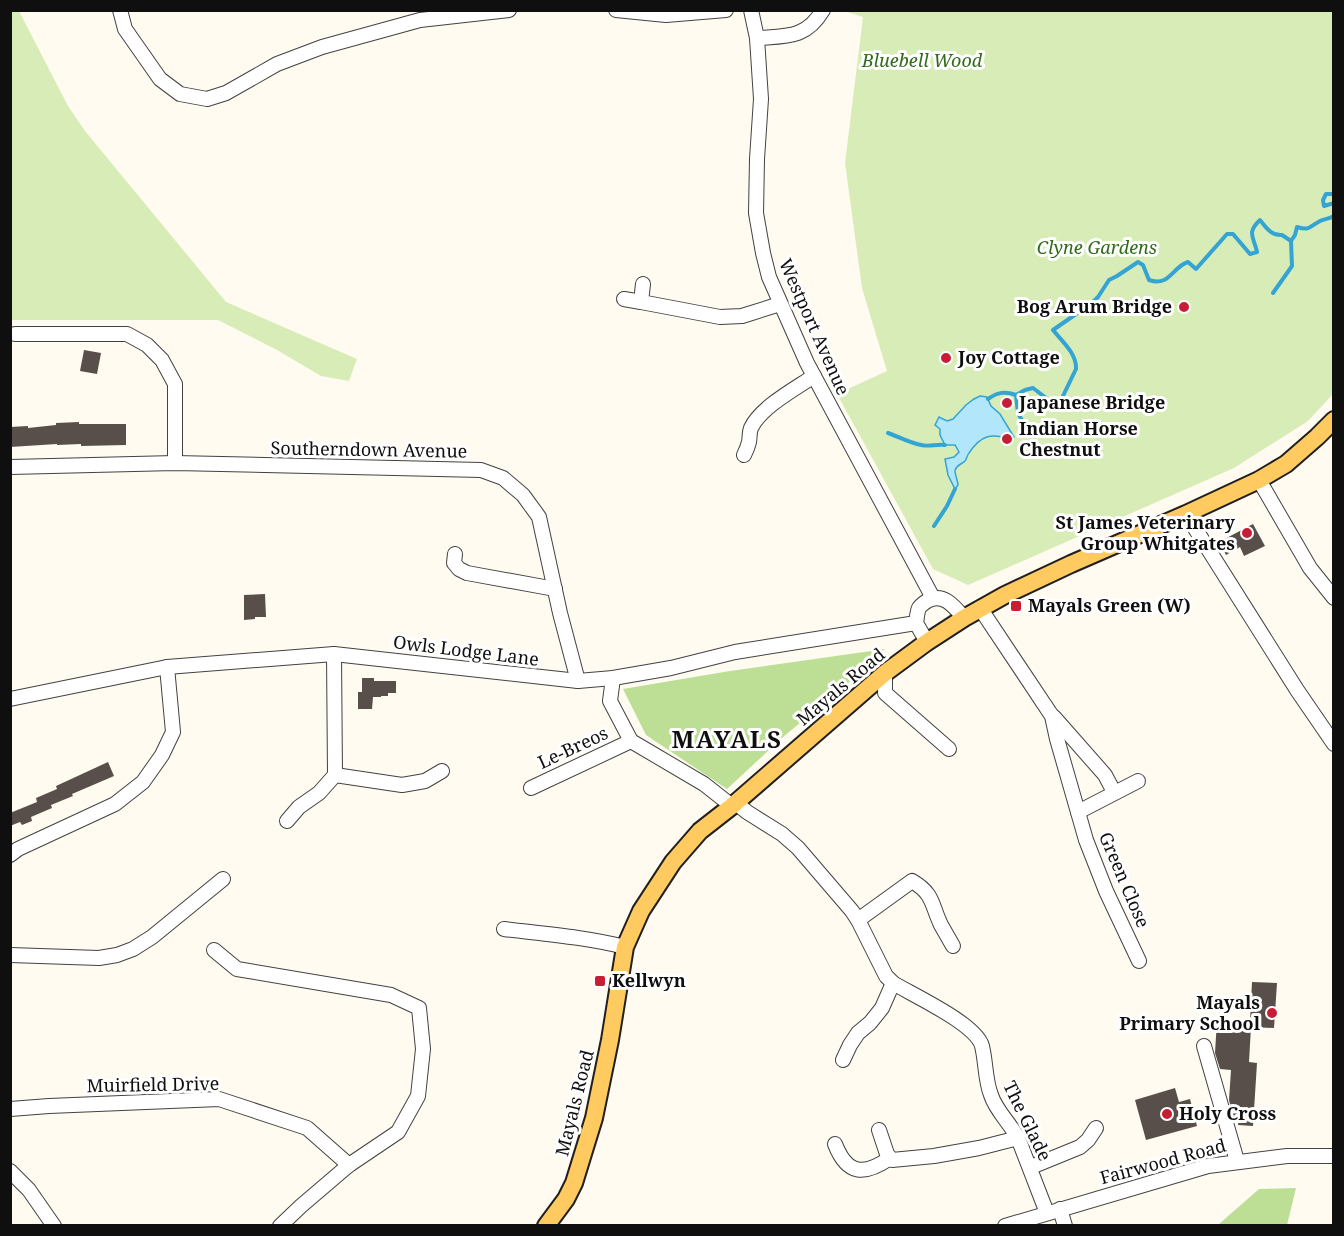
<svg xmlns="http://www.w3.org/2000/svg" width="1344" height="1236" viewBox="0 0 1344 1236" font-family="'Noto Serif',serif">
  <rect width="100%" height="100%" fill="#fffbf0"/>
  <g fill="#d8ecb7">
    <path d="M10,11H19L68,106L85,131L226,302L357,359L349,381L321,376L277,350L218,320H11Z"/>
    <path d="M844,11H1333V394L1308,421L1234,468L968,585L933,569L837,394L887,371L862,288L845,163L863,17Z"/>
  </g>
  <g fill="#bdde95">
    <path d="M885,649L859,674L783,737L727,789L646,735L623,689L730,671Z"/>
    <path d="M1296,1188L1287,1225H1218L1259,1189Z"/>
  </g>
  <path fill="#b2e6fa" stroke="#34a4d5" stroke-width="1.5" d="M980,396L987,397L991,406L1000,414L1014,437L1010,439C991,433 981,435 969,453C967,455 967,459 965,461C962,464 956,465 955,471C955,475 958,481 958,485L955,489L948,475L945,459L954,457L959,452L955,445H945L940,435V429L935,425L939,417L947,421L953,419L966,405L974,399Z"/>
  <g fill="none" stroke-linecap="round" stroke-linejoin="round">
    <g stroke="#34a4d5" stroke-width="4">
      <path d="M1334,194H1326L1323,200L1324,206L1334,203"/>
      <path d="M1291,241L1295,235L1297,227C1310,231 1309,227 1320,221C1324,219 1329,219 1334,216"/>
      <path d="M1016,395L1025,390L1033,388L1050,401L1056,403L1062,398L1076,369C1077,354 1062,341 1053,330L1092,303L1098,297L1109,280L1117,276L1138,262L1143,265L1149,280C1170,287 1172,267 1188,262L1196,269L1227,234H1233L1250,254L1257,252C1254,237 1246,233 1260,220C1266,227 1271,236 1282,235L1291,241L1292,266L1273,293"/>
      <path d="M988,399C998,392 1005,391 1016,395L1018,413L1024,424"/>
      <path d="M888,433C899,437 910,443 921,445C929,447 936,444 945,445"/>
      <path d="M934,526L947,506L955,489"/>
    </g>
  </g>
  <g fill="#584e4a">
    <path d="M84,350L101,353L97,374L80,371Z"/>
    <path d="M79,422V424H126V445L81,446V444L57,445V444L10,447V427L28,426V428L56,425V423Z"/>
    <path d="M1253,524L1265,546L1244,556L1240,547L1226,555L1219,542Z"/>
    <path d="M265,594L266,617H255V619L244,620V595Z"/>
    <path d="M362,678H374V681H396V693H388V696H381V697H373L372,709H358V692H362Z"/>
    <path d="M108,762L114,776L72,794L73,796L51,805L52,808L31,817L32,821L22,825L20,822L10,826V813L37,802L36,798L57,789L56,786Z"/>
    <path d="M1252,982L1277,983L1274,1028L1251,1027L1249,1062L1257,1063L1253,1126L1238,1125L1239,1116H1233L1229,1100L1231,1070L1220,1069L1215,1053L1217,1020L1250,1022Z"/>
    <path d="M1175,1088L1179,1102L1190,1099L1197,1126L1146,1140L1135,1100Z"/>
  </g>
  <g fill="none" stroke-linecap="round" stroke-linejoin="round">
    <g stroke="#424242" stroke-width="16">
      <g id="minor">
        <path d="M120,10L125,29L160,79L180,94L207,99L226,93L277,64L322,47L420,20L509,10"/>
        <path d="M616,10L666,15L726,10"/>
        <path d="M751,10L757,38L761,99L757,159L756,213L763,253L769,277L807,363L933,598"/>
        <path d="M757,38C786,36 806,39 823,10"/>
        <path d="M643,284L641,302L720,317L742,316L780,304"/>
        <path d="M624,299L641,302"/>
        <path d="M15,334H127L147,345L162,360L175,384V463"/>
        <path d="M744,455C746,451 748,446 749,442C750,437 749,433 751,428C761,407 795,389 814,376"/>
        <path d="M10,467L175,463L481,470L503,478L523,495L539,517L560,613L578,681"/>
        <path d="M1259,480L1310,568L1334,598"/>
        <path d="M1186,514L1297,690L1334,744"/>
        <path d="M455,554L454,563L459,569L467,573L555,589"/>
        <path d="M980,608L1052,716L1057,739L1086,840L1106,891L1139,961"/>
        <path d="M927,642L916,623C917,619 917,612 919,608C921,605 924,603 927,601C943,592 954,606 964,618"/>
        <path d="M885,673V693L949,749"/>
        <path d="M613,678L610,701L631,741L704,784L732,806"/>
        <path d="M10,699L167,667L334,654L578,681L613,678L671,668L735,652L916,623"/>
        <path d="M1054,717L1105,775L1114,792"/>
        <path d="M335,775L402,785L425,781L442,771"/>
        <path d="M531,788L631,741"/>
        <path d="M736,803L747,812L782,834L798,848L852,911L858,920L886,976L893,983C913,995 976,1024 982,1046C986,1062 985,1080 991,1095C996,1111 1010,1123 1018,1138L1047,1213"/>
        <path d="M1078,812L1138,781"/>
        <path d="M287,821L299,807L319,793L335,775L334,654"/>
        <path d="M10,855L18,849L115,804L143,782L162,755L173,732L167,667"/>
        <path d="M858,920L912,881C934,894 931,904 941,925C945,932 949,939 953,946"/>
        <path d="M504,929C545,934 585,937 625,947"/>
        <path d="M214,950L237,969L391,995L419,1008L423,1049L418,1096L398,1132L349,1165L301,1206L280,1226"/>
        <path d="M10,955L99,958L117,955L133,949L152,937L223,879"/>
        <path d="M1204,1046L1237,1161"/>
        <path d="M843,1060L850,1045L858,1033L870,1023L882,1008L893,983"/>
        <path d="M10,1109L49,1106L219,1099L307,1128L349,1165"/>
        <path d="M879,1130L887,1154L892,1160L934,1156L979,1148L1018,1138"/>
        <path d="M835,1144C847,1175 864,1176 890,1158"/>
        <path d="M1031,1167L1080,1147L1088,1140L1096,1128"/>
        <path d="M10,1171L29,1190L54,1226"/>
        <path d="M1060,1209L1065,1226"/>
        <path d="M1005,1226L1208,1166L1287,1156H1334"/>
      </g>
    </g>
    <g stroke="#202020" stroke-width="20">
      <path id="major" d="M546,1226L566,1199L574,1183L594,1118L610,1040L625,947L641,911L673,862L700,831L732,806L885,673L927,642L964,618L1005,595L1071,564L1186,514L1259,480L1286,464L1317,437L1334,420"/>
    </g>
    <use href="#minor" stroke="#fff" stroke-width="14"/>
    <use href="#major" stroke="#ffca60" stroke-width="16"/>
  </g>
  <g fill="#c81e35" stroke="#fff" stroke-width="2">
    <circle cx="1184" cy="307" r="6"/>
    <circle cx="946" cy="358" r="6"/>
    <circle cx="1007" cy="403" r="6"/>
    <circle cx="1007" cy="439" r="6"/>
    <circle cx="1247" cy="533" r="6"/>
    <rect x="1010" y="600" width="12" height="12" rx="3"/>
    <rect x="594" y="975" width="12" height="12" rx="3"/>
    <circle cx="1272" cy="1013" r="6"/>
    <circle cx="1167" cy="1114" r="6"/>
  </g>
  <g text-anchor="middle" stroke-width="6" stroke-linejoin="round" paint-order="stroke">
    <g font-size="18" font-style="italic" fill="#336b1a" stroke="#fff">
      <text x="922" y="67">Bluebell Wood</text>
      <text x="1097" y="254">Clyne Gardens</text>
    </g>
    <g font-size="18" font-weight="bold" fill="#0f0f0f" stroke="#fff" text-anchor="start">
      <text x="1172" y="313" text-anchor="end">Bog Arum Bridge</text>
      <text x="958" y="364">Joy Cottage</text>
      <text x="1019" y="409">Japanese Bridge</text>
      <text x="1019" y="435">Indian Horse<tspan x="1019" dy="21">Chestnut</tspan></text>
      <text x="1235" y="529" text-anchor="end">St James Veterinary<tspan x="1235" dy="21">Group Whitgates</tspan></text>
      <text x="1028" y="612">Mayals Green (W)</text>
      <text x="612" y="987">Kellwyn</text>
      <text x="1260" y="1009" text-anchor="end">Mayals<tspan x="1260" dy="21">Primary School</tspan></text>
      <text x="1179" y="1120">Holy Cross</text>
    </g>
    <g font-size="18" fill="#0f0f0f" stroke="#fff">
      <text transform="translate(814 327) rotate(66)" y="6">Westport Avenue</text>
      <text transform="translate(369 450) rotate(1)" y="6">Southerndown Avenue</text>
      <text transform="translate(466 651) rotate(7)" y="6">Owls Lodge Lane</text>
      <text transform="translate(841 687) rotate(-40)" y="6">Mayals Road</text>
      <text transform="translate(573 748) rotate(-25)" y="6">Le-Breos</text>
      <text transform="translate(1124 880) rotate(67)" y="6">Green Close</text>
      <text transform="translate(153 1085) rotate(-1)" y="6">Muirfield Drive</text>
      <text transform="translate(575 1103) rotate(-76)" y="6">Mayals Road</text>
      <text transform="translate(1027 1121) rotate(64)" y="6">The Glade</text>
      <text transform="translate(1163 1162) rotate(-15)" y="6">Fairwood Road</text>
    </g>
    <g font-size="24" font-weight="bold" letter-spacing="1.5" fill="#0f0f0f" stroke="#fff">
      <text x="727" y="748">MAYALS</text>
    </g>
  </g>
  <rect width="1344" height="1236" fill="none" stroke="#0f0f0f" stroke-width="24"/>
</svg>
